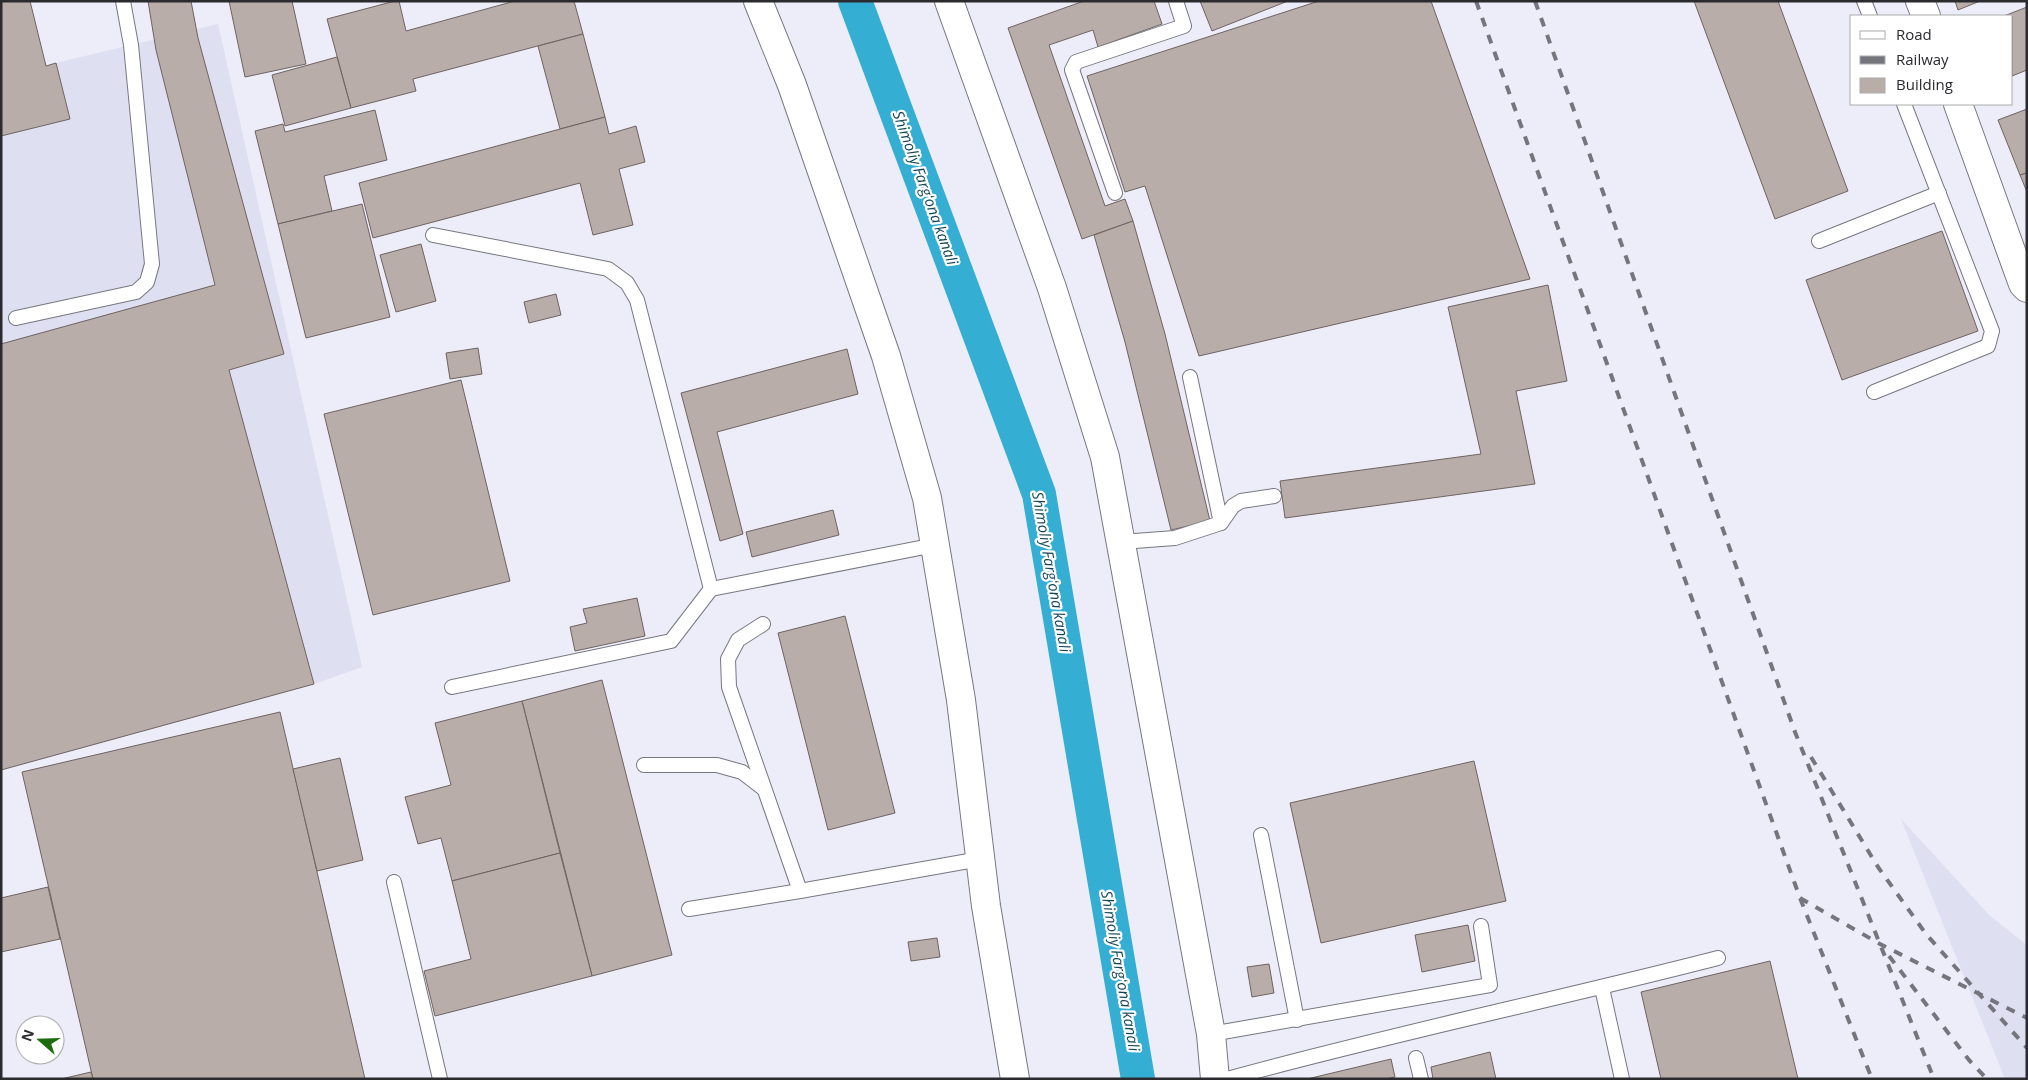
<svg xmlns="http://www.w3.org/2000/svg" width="2028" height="1080" viewBox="0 0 2028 1080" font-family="'Open Sans',sans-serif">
  <rect width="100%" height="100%" fill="#ecedf8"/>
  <g fill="#dedff1">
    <path d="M218,24L362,667L314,684L1,770V136L70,119L56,63Z"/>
    <path d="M1901,819L1990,916L2027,945V1079H2005Z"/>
  </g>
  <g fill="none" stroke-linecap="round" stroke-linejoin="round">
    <path stroke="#35aed4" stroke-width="34" d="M855,1L1039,494L1138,1079"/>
  </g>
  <g fill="#b9adaa" stroke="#6e6361">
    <path d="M1,1H30L46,66L56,63L70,119L1,136Z"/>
    <path d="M148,1H191L198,38L284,354L229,370L314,684L1,770V344L215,285L156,50Z"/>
    <path d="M229,1H292L306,64L245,77Z"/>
    <path d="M395,1H399L406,31L515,1H574L583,34L413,79L416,91L351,108L327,19Z"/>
    <path d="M1084,1H1154L1162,24L1098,47L1093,30L1049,45L1105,206L1125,199L1133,221L1082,239L1008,28Z"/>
    <path d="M1200,1H1288L1212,31Z"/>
    <path d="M1319,1H1431L1530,279L1199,356L1145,186L1125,192L1087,76Z"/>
    <path d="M1694,1H1778L1848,191L1775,219Z"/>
    <path d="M1955,1H1980L1958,10Z"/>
    <path d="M2027,7V70L2012,76V16H2004Z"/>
    <path d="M583,34L605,117L560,129L538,46Z"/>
    <path d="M337,57L351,108L285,126L272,75Z"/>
    <path d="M2027,109V173L2020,175L1998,120Z"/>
    <path d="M375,110L387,160L324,176L332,211L278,224L255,131L283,124L285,132Z"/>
    <path d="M605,117L609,134L636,126L645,162L619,169L633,225L593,235L580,183L373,238L359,183Z"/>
    <path d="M2027,173V192L2020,175Z"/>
    <path d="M362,204L390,317L306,338L278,224Z"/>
    <path d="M1133,221L1165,334L1210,521L1171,530L1125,342L1094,235Z"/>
    <path d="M1942,231L1978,331L1842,380L1806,280Z"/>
    <path d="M421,244L436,301L396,312L380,255Z"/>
    <path d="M1548,285L1567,381L1516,391L1535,484L1285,518L1280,481L1481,454L1448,307Z"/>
    <path d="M556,294L561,315L529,323L524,302Z"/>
    <path d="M478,348L482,374L450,379L446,353Z"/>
    <path d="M847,349L858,394L717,432L743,534L720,541L681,393Z"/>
    <path d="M461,380L510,581L373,615L324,414Z"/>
    <path d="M833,510L839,535L752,557L746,532Z"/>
    <path d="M637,598L645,636L575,651L570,627L587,623L583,609Z"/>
    <path d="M845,616L895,813L828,830L778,633Z"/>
    <path d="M602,680L672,955L592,976L522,701Z"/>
    <path d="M522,701L560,853L452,881L441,838L418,844L405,797L451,785L435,723Z"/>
    <path d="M280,712L365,1079H93L22,772Z"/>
    <path d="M340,758L363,860L317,871L293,769Z"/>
    <path d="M1474,761L1506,901L1321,943L1290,803Z"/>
    <path d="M560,853L592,976L435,1016L424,971L471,959L452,881Z"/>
    <path d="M48,887L60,939L1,952V898Z"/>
    <path d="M1468,925L1475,961L1422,972L1415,935Z"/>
    <path d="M937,938L940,957L911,961L908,942Z"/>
    <path d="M1770,961L1798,1079H1661L1641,992Z"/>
    <path d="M1269,964L1274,993L1252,997L1247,967Z"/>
    <path d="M1490,1052L1496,1079H1433L1431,1067Z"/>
    <path d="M1391,1059L1395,1077L1386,1079H1307Z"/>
    <path d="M91,1072L93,1079H61Z"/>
  </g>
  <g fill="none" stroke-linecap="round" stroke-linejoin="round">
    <g stroke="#777781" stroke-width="16">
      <g id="service">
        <path d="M1864,1L1870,16"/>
        <path d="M1115,193L1072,70L1076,62L1184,26L1176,1"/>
        <path d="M433,235L608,269L627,283L637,300L711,589"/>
        <path d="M1819,241L1939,193"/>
        <path d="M16,318L136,292L147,282L152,264L131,45L123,1"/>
        <path d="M1190,377L1221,523"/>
        <path d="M1874,392L1988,346L1992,331L1904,104"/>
        <path d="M1121,542L1175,538L1221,523L1233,506L1241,501L1274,496"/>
        <path d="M763,624L738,640L728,659L729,687L800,891L980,859"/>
        <path d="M452,687L671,641L711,589L935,545"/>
        <path d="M644,765H717L742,772L764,789"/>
        <path d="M1261,835L1297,1020"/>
        <path d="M394,882L440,1079"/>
        <path d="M689,909L800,891"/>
        <path d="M1602,988L1622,1079"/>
        <path d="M1211,1034L1490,985L1481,926"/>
        <path d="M1416,1058L1421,1079"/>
        <path d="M1227,1079C1390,1034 1555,1000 1718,958"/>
      </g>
    </g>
    <g stroke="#777781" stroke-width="30">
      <g id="minor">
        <path d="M758,1L792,85L886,356L927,498L961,700L986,906L1015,1079"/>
        <path d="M949,1L1052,288L1105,457L1211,1034L1215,1079"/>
        <path d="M1920,1L1926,16"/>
        <path d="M1958,104L2023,284L2027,288"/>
      </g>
    </g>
    <use href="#service" stroke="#fff" stroke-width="14"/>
    <use href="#minor" stroke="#fff" stroke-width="28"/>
    <g stroke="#75767d" stroke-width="4" stroke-dasharray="9 9" stroke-linecap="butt">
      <path d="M1476,1L1800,898L1872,1079"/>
      <path d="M1535,1L1795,732L1934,1079"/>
      <path d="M1811,757L1878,867L1926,934L2027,1048"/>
      <path d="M1800,898L1880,944L2027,1018"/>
      <path d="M1889,956L1969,1060L1987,1079"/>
    </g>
  </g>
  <g text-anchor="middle" stroke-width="4.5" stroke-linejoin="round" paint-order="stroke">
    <g font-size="15" font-style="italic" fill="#134556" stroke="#fff">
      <text transform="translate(925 188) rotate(70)" y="5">Shimoliy Fargʻona kanali</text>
      <text transform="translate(1051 572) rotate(80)" y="5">Shimoliy Fargʻona kanali</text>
      <text transform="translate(1120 971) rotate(80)" y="5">Shimoliy Fargʻona kanali</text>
    </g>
  </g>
  <rect width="2028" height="1080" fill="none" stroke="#2a2a2f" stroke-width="5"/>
  <rect x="1850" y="15" width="162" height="90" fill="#ffffff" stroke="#aaaaac"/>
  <rect x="1860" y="31" width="25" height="8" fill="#ffffff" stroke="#aaaaac"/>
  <text x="1896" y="40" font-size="15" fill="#2a2a2f">Road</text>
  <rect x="1860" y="56" width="25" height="8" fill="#75767d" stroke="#aaaaac"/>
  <text x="1896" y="65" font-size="15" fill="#2a2a2f">Railway</text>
  <rect x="1860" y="78" width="25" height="15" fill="#b9adaa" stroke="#aaaaac"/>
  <text x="1896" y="90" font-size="15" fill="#2a2a2f">Building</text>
  <g transform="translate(40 1040) rotate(290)"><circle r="24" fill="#ffffff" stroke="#aaaaac"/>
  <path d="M0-4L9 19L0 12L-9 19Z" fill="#1c6b0e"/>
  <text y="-8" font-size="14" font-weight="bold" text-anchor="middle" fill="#2a2a2f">N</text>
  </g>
</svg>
